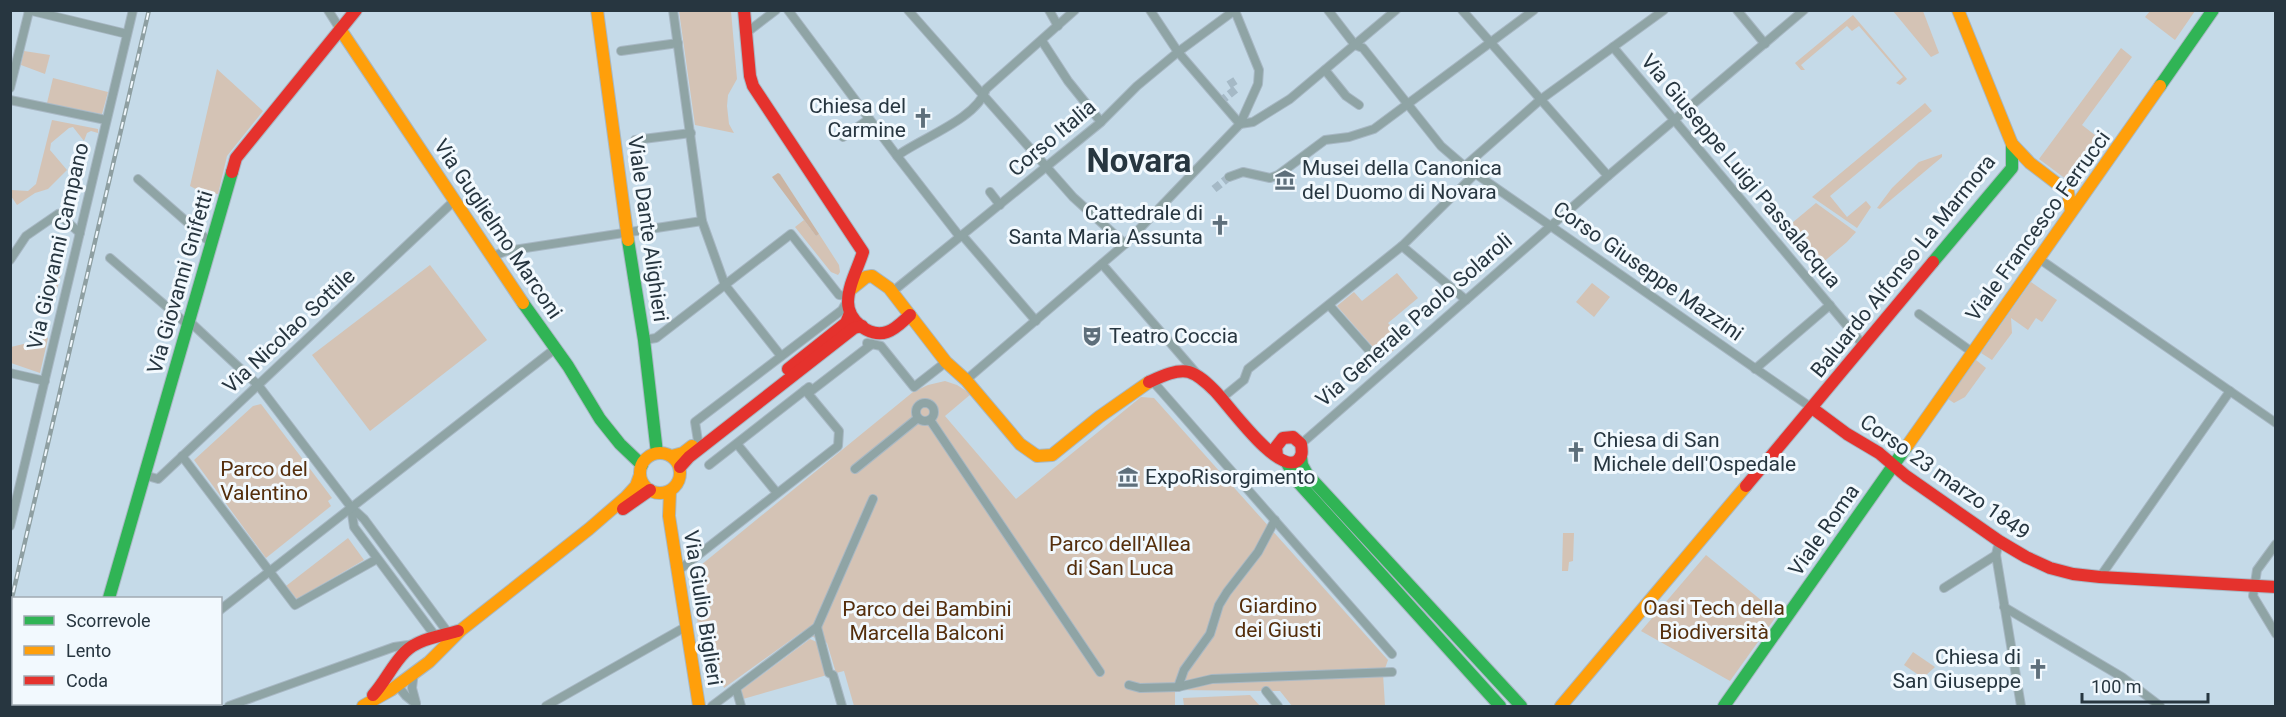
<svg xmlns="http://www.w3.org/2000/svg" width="2286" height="717" viewBox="0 0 2286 717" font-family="Roboto,sans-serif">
  <rect width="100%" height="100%" fill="#c5dae8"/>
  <g fill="#d4c3b5">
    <path d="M679,11H731L737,79L728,95L727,106L729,124L734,133L695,125Z"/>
    <path d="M1893,11H1923L1939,53L1931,57Z"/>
    <path d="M2150,11V10L2195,11L2175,40L2145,17Z"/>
    <path d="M1853,15L1907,79L1900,85L1896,83L1903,77L1859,26L1852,31L1847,26L1801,65L1805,70H1801L1795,63Z"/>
    <path d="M2121,48L2132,57L2082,125L2104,142L2074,182H2070L2039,159Z"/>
    <path d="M24,51L50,55L45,74L21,65Z"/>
    <path d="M217,69L263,111L227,156L218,194L203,193L190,186Z"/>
    <path d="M53,78L108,92L102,114L47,103Z"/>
    <path d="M1925,103L1932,111L1830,196L1847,217L1866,201L1871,207L1857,228L1812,197Z"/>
    <path d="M52,120L98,129V133L91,131L87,133L84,141L73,127L69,128L51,143L50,150L67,170L48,189L35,193L17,205L11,196V190L28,191L36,184Z"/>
    <path d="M1942,154V157L1880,209L1877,208L1892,188L1919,162Z"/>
    <path d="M1816,203L1856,232L1847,242L1821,264L1786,222L1787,219L1792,223Z"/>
    <path d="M804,220L816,236L819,234L839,265L840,272L838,275L831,272L795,227Z"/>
    <path d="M52,264L63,266L53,306L43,304Z"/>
    <path d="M430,265L487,340L370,431L312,355Z"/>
    <path d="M1397,273L1418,298L1388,323L1404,341L1385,358L1380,356L1378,351L1372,346L1337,306L1354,292L1362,301Z"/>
    <path d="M2031,282L2057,300L2042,322L2036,318L2028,330L2011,318L2012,333L1992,360L1981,353Z"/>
    <path d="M1592,283L1610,297L1594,317L1576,302Z"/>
    <path d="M37,334L48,338L40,373L11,363V347L44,339Z"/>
    <path d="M1976,360L1986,368L1965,397L1954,403L1948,399Z"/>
    <path d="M945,381L957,385L971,394L945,416L1016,499L1141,397L1154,398L1388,660L1383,674L1385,706H1292L1280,691L1175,690V706H854L844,671L836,673L827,643L802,632L724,688L721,680L707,682L690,574L913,392L928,385Z"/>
    <path d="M261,404L332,498L328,501L331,506L266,558L194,460L253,406Z"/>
    <path d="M1563,533H1574L1573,561L1569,562L1568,571H1562Z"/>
    <path d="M348,538L364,560L297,599L286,586Z"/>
    <path d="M1706,555L1778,614L1730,681L1641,631Z"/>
    <path d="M810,639L819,643L827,675L743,699L740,691Z"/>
    <path d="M1913,652L1935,667L1923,678L1904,665Z"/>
    <path d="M1250,695L1260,706H1184L1183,698Z"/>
  </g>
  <path fill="#cab4a3" d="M778,173L780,174L819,234L816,236L772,177Z"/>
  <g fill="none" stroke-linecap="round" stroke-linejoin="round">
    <g stroke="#a5b9c6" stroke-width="8" stroke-dasharray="8 4" stroke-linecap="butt">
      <path d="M1220,102L1236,89L1229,78"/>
      <path d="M1214,189L1229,177"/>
    </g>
    <g stroke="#a8b8c4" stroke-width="10">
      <g id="street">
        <path d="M28,10L127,34"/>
        <path d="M328,10L340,29"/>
        <path d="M673,10L702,221L725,285L781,356"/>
        <path d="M788,10L897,156L960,237"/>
        <path d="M908,10L1073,197L1125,244"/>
        <path d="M1049,10L1058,26"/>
        <path d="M1150,10L1178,52L1240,124"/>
        <path d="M1328,10L1355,45L1363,48L1441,146L1463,165L1812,408"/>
        <path d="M1462,10L1608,176"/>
        <path d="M1737,10L1765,44"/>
        <path d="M746,33L776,10"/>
        <path d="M1042,41L1068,81L1101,122"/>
        <path d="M1613,47L1864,346"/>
        <path d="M621,51L678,43"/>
        <path d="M1325,70L1346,96L1359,105"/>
        <path d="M10,88L29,11"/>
        <path d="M10,100L106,120"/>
        <path d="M1240,124L1253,122L1290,99L1396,10"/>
        <path d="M843,137L869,119"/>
        <path d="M635,140L691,133"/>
        <path d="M897,156C921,138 977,119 986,89L1075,10"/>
        <path d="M1465,166L1540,100L1664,10"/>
        <path d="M1229,177L1243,172L1270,178L1278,175L1325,140L1349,137L1374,129L1534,10"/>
        <path d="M138,179L211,243"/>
        <path d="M990,192L1000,205"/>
        <path d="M962,235L1036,321"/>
        <path d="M1402,246L1466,300"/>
        <path d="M491,257L506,251L702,221"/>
        <path d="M110,258L188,325"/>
        <path d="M2038,258L2276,423"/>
        <path d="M10,260L26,236L58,214L80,233"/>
        <path d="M1102,264L1198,375"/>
        <path d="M892,292L1100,123L1137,86L1178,52L1235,10"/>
        <path d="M1329,305L1375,357H1379"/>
        <path d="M1919,314L1972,352"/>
        <path d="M189,321L258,385L351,507L364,519L449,634"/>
        <path d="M644,340L656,338L791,234L839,295L849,296"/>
        <path d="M867,343L881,346L914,387L946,362"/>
        <path d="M1755,369L1830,305"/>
        <path d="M10,373L45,381"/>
        <path d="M966,380L1125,244L1240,124L1258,84L1259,70L1235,11"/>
        <path d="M1156,385L1392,654"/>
        <path d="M1222,398L1244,380L1248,369L1402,246L1475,174"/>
        <circle cx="925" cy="412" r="9"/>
        <path d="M930,420L1100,672"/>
        <path d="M698,441L695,422L842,310L847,301"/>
        <path d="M737,444L777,493"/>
        <path d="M1301,444L1608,176L1804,10"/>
        <path d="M182,456L295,605L377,559"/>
        <path d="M709,465L809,387"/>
        <path d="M855,469L918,418"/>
        <path d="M144,475L158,479L455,200"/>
        <path d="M351,507L354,527L436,637"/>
        <path d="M10,526L133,10"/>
        <path d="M1999,541L1996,555L2021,706"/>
        <path d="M2276,544L2257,570L2253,596L2276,634"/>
        <path d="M679,570L838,446L839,431L805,390L811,391L872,344"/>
        <path d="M2100,577L2230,391"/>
        <path d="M1944,588L1996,555"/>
        <path d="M2004,607L2122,677L2160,706"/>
        <path d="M220,610L556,348"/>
        <path d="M817,627L829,673L833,675L842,706"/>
        <path d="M414,672L412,688L416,703"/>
        <path d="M397,685L406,696L416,704"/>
        <path d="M1129,685L1140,688L1178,687L1212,679L1392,672"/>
        <path d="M1178,687L1184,670L1210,634L1219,605L1227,592L1258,552L1275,520"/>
        <path d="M736,688L741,706"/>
        <path d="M1266,691L1278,706"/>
        <path d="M140,704L149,706"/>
        <path d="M104,705L105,704"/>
        <path d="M229,706L394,647L415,644"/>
        <path d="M546,706L687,626"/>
        <path d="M712,706L817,627L873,499"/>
      </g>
    </g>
    <g stroke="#a8b8c4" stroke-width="14">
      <g id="fast">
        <path d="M2160,86L2213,10"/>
        <path d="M628,240L644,340L657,453"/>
        <path d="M1933,262L2012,168V144"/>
        <path d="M523,303L568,366L600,419L620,444L642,465"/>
        <path d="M1301,457L1302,465L1307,474L1521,706"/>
        <path d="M1287,463L1297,481L1500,706"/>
        <path d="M109,598L232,172"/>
        <path d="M1724,706L1907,446"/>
      </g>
    </g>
    <g stroke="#a8b8c4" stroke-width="14">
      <g id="slow">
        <path d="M597,10L628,240"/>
        <path d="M1958,10L2012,144L2030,163L2068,192L2071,211"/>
        <path d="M340,29L523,303"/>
        <path d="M850,290L866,277L872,276L889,288L946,362L966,380L1020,444L1037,456L1052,455L1099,417L1149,382"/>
        <path d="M1907,446L2160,86"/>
        <circle cx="660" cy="473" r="20"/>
        <path d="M672,456L683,453L692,446"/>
        <path d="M670,491L669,516L699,706"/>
        <path d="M82,704H93"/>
        <path d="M363,706L391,690L429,662L461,630L589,529L626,497L636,486L640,475"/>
        <path d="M1561,706L1746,486"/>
      </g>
    </g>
    <g stroke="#a8b8c4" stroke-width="14">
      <g id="jam">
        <path d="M744,10L750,76L753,86L863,252C858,268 848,285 848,302C848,320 869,338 887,332C896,329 903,321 910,315"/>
        <path d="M232,172L236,158L356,10"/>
        <path d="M788,369L846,323L850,313"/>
        <path d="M1149,382C1160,377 1176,369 1189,372C1199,375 1208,384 1215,391C1228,404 1277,474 1297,461C1303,456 1302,451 1301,444L1293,437L1283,438L1276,447L1277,456"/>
        <path d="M1812,408L1847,434L1879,453L1906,476L1999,541L2026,557L2050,568L2073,574L2100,577L2276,587"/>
        <path d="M680,467L689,457L854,328L862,326"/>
        <path d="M1746,486L1933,262"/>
        <path d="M623,509L650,490"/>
        <path d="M373,695C385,682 392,665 405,652C418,639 440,636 458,631"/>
      </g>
    </g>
    <use href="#street" stroke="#8fa4a5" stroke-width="8"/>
    <use href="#fast" stroke="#30b455" stroke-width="12"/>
    <use href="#slow" stroke="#ff9f0a" stroke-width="12"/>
    <use href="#jam" stroke="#e5322d" stroke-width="12"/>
    <g stroke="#8e9fa2" stroke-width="4.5">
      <g id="rail">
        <path d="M10,606L149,10"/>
        <path d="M10,628L14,615"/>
      </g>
    </g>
    <use href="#rail" stroke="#f2f9fe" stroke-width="2" stroke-dasharray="7" stroke-linecap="butt"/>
  </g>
  <defs>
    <g id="church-bare" transform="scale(1.62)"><path d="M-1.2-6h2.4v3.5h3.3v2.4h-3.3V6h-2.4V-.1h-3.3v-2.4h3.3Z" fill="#5e6f7b" stroke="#f2f9fe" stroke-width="2.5" paint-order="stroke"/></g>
    <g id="museum-bare" transform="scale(1.62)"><path d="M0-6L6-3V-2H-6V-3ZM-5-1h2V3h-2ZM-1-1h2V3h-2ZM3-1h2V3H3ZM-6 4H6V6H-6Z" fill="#5e6f7b" stroke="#f2f9fe" stroke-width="2.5" paint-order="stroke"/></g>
    <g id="theatre-bare" transform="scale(1.62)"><path d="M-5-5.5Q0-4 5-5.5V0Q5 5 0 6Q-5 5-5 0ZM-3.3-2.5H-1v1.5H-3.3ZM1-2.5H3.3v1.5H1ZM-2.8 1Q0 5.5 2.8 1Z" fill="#5e6f7b" stroke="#f2f9fe" stroke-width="2.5" paint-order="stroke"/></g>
  </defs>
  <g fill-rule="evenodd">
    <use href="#church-bare" x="923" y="118"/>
    <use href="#museum-bare" x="1285" y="180"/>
    <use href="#church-bare" x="1220" y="225"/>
    <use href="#theatre-bare" x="1092" y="336"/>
    <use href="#church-bare" x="1576" y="452"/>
    <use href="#museum-bare" x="1128" y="477"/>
    <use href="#church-bare" x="2038" y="669"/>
  </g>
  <g text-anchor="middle" stroke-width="6" stroke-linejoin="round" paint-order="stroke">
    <g font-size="21" fill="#273640" stroke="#f2f9fe" text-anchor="start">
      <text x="906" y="113" text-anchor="end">Chiesa del<tspan x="906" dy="24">Carmine</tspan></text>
      <text x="1302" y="175">Musei della Canonica<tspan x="1302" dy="24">del Duomo di Novara</tspan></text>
      <text x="1203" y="220" text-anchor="end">Cattedrale di<tspan x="1203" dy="24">Santa Maria Assunta</tspan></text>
      <text x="1109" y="343">Teatro Coccia</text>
      <text x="1593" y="447">Chiesa di San<tspan x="1593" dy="24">Michele dell'Ospedale</tspan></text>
      <text x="1145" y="484">ExpoRisorgimento</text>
      <text x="2021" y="664" text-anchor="end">Chiesa di<tspan x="2021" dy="24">San Giuseppe</tspan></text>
    </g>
    <g font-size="21" fill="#273640" stroke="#f2f9fe">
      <text transform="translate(1052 138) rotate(-40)" y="7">Corso Italia</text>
      <text transform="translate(1741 171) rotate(50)" y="7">Via Giuseppe Luigi Passalacqua</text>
      <text transform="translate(2038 226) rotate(-54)" y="7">Viale Francesco Ferrucci</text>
      <text transform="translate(498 229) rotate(56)" y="7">Via Guglielmo Marconi</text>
      <text transform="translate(648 229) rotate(82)" y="7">Viale Dante Alighieri</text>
      <text transform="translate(58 246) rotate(-77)" y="7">Via Giovanni Campano</text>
      <text transform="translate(1903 266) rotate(-51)" y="7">Baluardo Alfonso La Marmora</text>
      <text transform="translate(1648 271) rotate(35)" y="7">Corso Giuseppe Mazzini</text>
      <text transform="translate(180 282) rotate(-74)" y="7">Via Giovanni Gnifetti</text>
      <text transform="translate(1414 320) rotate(-41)" y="7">Via Generale Paolo Solaroli</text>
      <text transform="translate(289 331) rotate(-43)" y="7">Via Nicolao Sottile</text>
      <text transform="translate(1945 477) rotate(35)" y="7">Corso 23 marzo 1849</text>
      <text transform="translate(1824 530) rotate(-55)" y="7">Viale Roma</text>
      <text transform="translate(703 608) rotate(81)" y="7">Via Giulio Biglieri</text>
    </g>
    <g font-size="21" fill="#542e0c" stroke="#f2f9fe">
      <text x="264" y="476">Parco del<tspan x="264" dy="24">Valentino</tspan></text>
      <text x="1120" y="551">Parco dell'Allea<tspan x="1120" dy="24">di San Luca</tspan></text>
      <text x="1278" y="613">Giardino<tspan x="1278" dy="24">dei Giusti</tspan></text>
      <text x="1714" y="615">Oasi Tech della<tspan x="1714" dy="24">Biodiversità</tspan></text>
      <text x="927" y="616">Parco dei Bambini<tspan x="927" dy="24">Marcella Balconi</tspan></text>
    </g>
    <g font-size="33" font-weight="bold" fill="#273640" stroke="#f2f9fe">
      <text x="1139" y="172">Novara</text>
    </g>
  </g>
  <rect width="2286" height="717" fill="none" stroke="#273640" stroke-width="24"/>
  <rect x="12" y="597" width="210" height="108" fill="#f2f9fe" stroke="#a1abb2" stroke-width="1.5"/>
  <rect x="24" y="616" width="30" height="9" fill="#30b455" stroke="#a1abb2" stroke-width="1.5"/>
  <text x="66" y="627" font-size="18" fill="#273640">Scorrevole</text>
  <rect x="24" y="646" width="30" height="9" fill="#ff9f0a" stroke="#a1abb2" stroke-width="1.5"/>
  <text x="66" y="657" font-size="18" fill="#273640">Lento</text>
  <rect x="24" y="676" width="30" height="9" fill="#e5322d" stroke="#a1abb2" stroke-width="1.5"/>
  <text x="66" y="687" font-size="18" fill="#273640">Coda</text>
  <path d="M2082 693v9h126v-9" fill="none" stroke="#273640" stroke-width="3"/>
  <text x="2091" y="693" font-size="18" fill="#273640" stroke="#f2f9fe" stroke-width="4.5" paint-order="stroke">100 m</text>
</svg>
